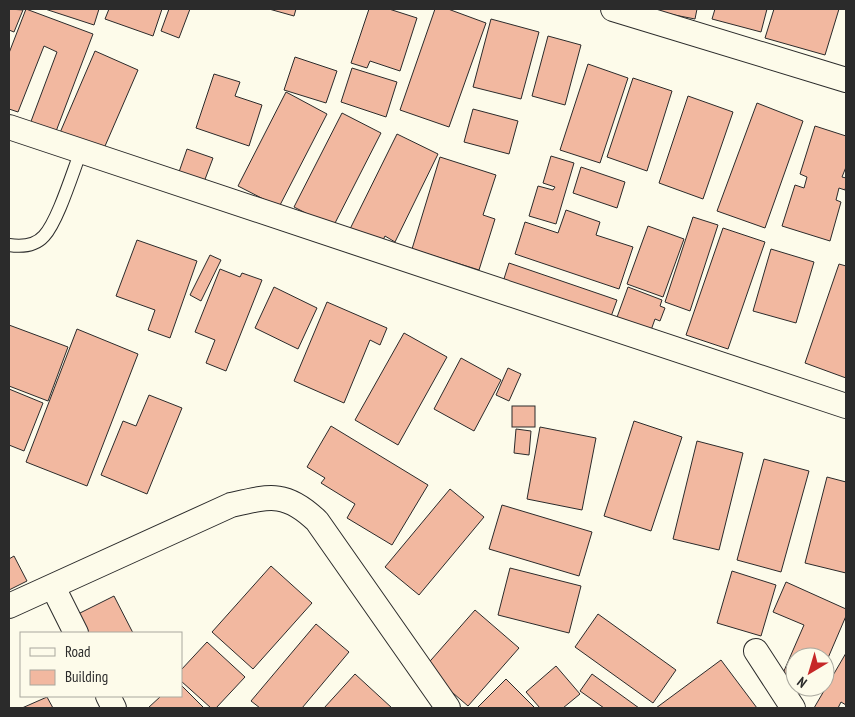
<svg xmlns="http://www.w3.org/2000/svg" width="855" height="717" viewBox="0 0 855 717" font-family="'PT Sans Narrow',sans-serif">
  <rect width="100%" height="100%" fill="#fdfbea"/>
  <g fill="#f2b8a0" stroke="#2b2b2b">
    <path d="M9,9L23,10L14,32L9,30Z"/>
    <path d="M26,9L93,34L55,134L30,124L57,52L44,46L18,112L9,109V53Z"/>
    <path d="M45,9H99L94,25Z"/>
    <path d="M109,9H162L153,36L105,19Z"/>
    <path d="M169,9H190L179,38L161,31Z"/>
    <path d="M269,9H296L294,16Z"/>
    <path d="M369,9H389L417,18L400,71L370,61L367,68L351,63Z"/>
    <path d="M435,9H448L486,23L449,127L400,110Z"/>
    <path d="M655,9H697L695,19L654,11Z"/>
    <path d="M715,9H767L761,32L712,19Z"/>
    <path d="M774,9H839L825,55L765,38Z"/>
    <path d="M491,19L539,32L521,99L473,87Z"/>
    <path d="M548,36L581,45L565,105L532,96Z"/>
    <path d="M95,51L138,70L102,153L59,135Z"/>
    <path d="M295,57L337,71L326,103L284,90Z"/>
    <path d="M588,64L628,78L600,163L560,150Z"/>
    <path d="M352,68L397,82L386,117L341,102Z"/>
    <path d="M214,74L240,82L235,96L262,105L249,146L196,128Z"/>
    <path d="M633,78L672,91L647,171L607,157Z"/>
    <path d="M286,92L327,114L279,207L238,186Z"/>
    <path d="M688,96L733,112L703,199L659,183Z"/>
    <path d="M757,103L803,121L765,228L717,211Z"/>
    <path d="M473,109L518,121L509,154L464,142Z"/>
    <path d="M342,113L381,133L333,227L294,207Z"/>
    <path d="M815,126L846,136V167L842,177L846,178V185L845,190L839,188L836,200L841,202L830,241L782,226L795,185L804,188L807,177L800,174Z"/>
    <path d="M397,134L438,154L395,242L385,236L380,246L349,231Z"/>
    <path d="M187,149L213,158L204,182L179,172Z"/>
    <path d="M551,156L574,163L556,224L529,216L538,186L553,190L555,187L543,183Z"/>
    <path d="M440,157L496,175L483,215L495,219L479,270L412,249Z"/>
    <path d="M581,167L625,182L617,208L573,193Z"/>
    <path d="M566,210L600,222L596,235L633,247L619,289L515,254L525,222L558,233Z"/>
    <path d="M693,217L718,225L690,311L665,302Z"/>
    <path d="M648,226L684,239L663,297L627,284Z"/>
    <path d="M723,228L765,242L728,349L686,335Z"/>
    <path d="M137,240L197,261L170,338L148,330L155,310L116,296Z"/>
    <path d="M771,249L814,262L796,323L753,311Z"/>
    <path d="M210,255L221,260L201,301L190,295Z"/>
    <path d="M509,263L617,300L609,322L502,285Z"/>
    <path d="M839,264L846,266V378L805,363Z"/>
    <path d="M220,269L240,277L242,273L262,280L226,371L206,363L215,340L195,332Z"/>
    <path d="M274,287L317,308L298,349L255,328Z"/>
    <path d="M628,287L662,300L660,306L665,308L660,321L655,319L650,333L616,320Z"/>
    <path d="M327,302L387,328L380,345L370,340L344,403L294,381Z"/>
    <path d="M9,325L68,347L48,401L9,386Z"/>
    <path d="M77,329L138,354L87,486L26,462Z"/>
    <path d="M404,333L447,357L398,445L355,420Z"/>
    <path d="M461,358L501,380L474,431L434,409Z"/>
    <path d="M508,368L521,374L509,401L496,395Z"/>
    <path d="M9,389L43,403L24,451L9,445Z"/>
    <path d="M149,395L182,408L147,494L101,475L123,421L136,426Z"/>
    <rect x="512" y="406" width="23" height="21"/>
    <path d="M634,421L682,437L651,531L604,516Z"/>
    <path d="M331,426L428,485L392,545L347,518L355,504L321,483L325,478L307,467Z"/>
    <path d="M540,427L596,438L582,510L527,499Z"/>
    <path d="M516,429L531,431L529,455L514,453Z"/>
    <path d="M697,441L743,453L719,550L673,539Z"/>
    <path d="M764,459L809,471L781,572L737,560Z"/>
    <path d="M827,477L846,482V573L805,563Z"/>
    <path d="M450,489L484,517L419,595L385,567Z"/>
    <path d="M502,505L592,532L579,576L489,549Z"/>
    <path d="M14,556L27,581L9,590V559Z"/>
    <path d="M271,566L312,603L253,669L212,632Z"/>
    <path d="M510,568L581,586L569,633L498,615Z"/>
    <path d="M732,571L776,585L761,636L717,623Z"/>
    <path d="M786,582L846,609V616L825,665V657H795V686L780,680L804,625L773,612Z"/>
    <path d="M114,596L133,633H85L76,615Z"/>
    <path d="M475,610L519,648L468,706L424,668Z"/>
    <path d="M598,614L676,670L653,703L575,647Z"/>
    <path d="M316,624L349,652L302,708H260L251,701Z"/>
    <path d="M207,642L245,677L216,708H211L181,681V670Z"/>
    <path d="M846,653V705L841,702L838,708H814Z"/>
    <path d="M721,660L757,708H656Z"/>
    <path d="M556,666L580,694L563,708H540L526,692Z"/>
    <path d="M355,674L392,708H324Z"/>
    <path d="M592,674L639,708H604L580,691Z"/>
    <path d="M506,679L535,708H477Z"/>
    <path d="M181,685L204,708H148L161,696H181Z"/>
    <path d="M797,687H816L813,694Z"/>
    <path d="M47,697L53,708H22Z"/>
  </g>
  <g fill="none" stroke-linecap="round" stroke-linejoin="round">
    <g stroke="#2b2b2b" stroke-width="14">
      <path id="lane" d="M9,245C22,247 35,246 44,236C58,221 73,171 81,151"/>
    </g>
    <g stroke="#2b2b2b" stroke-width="26">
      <g id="street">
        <path d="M613,9L846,80"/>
        <path d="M9,127L846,406"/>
        <path d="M53,587L76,633"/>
        <path d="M9,606L231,505C270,496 286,491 317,521L448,708"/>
        <path d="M756,651L793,708"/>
        <path d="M108,696L114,708"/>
      </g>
    </g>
    <use href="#lane" stroke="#fdfbea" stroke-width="12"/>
    <use href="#street" stroke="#fdfbea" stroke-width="24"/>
  </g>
  <rect width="855" height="717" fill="none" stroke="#2b2b2b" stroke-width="20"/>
  <rect x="20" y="632" width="162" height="65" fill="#fdfbea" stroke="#a9a89e"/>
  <rect x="30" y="648" width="25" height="8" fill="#fdfbea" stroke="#a9a89e"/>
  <text x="65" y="657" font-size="15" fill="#2b2b2b">Road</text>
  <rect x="30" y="670" width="25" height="15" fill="#f2b8a0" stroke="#a9a89e"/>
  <text x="65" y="682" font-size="15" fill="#2b2b2b">Building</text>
  <g transform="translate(810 672) rotate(218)"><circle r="24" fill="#fdfbea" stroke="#a9a89e"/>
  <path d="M0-4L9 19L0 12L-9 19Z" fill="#c62828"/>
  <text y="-8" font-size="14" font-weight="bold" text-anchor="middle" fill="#2b2b2b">N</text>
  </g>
</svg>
